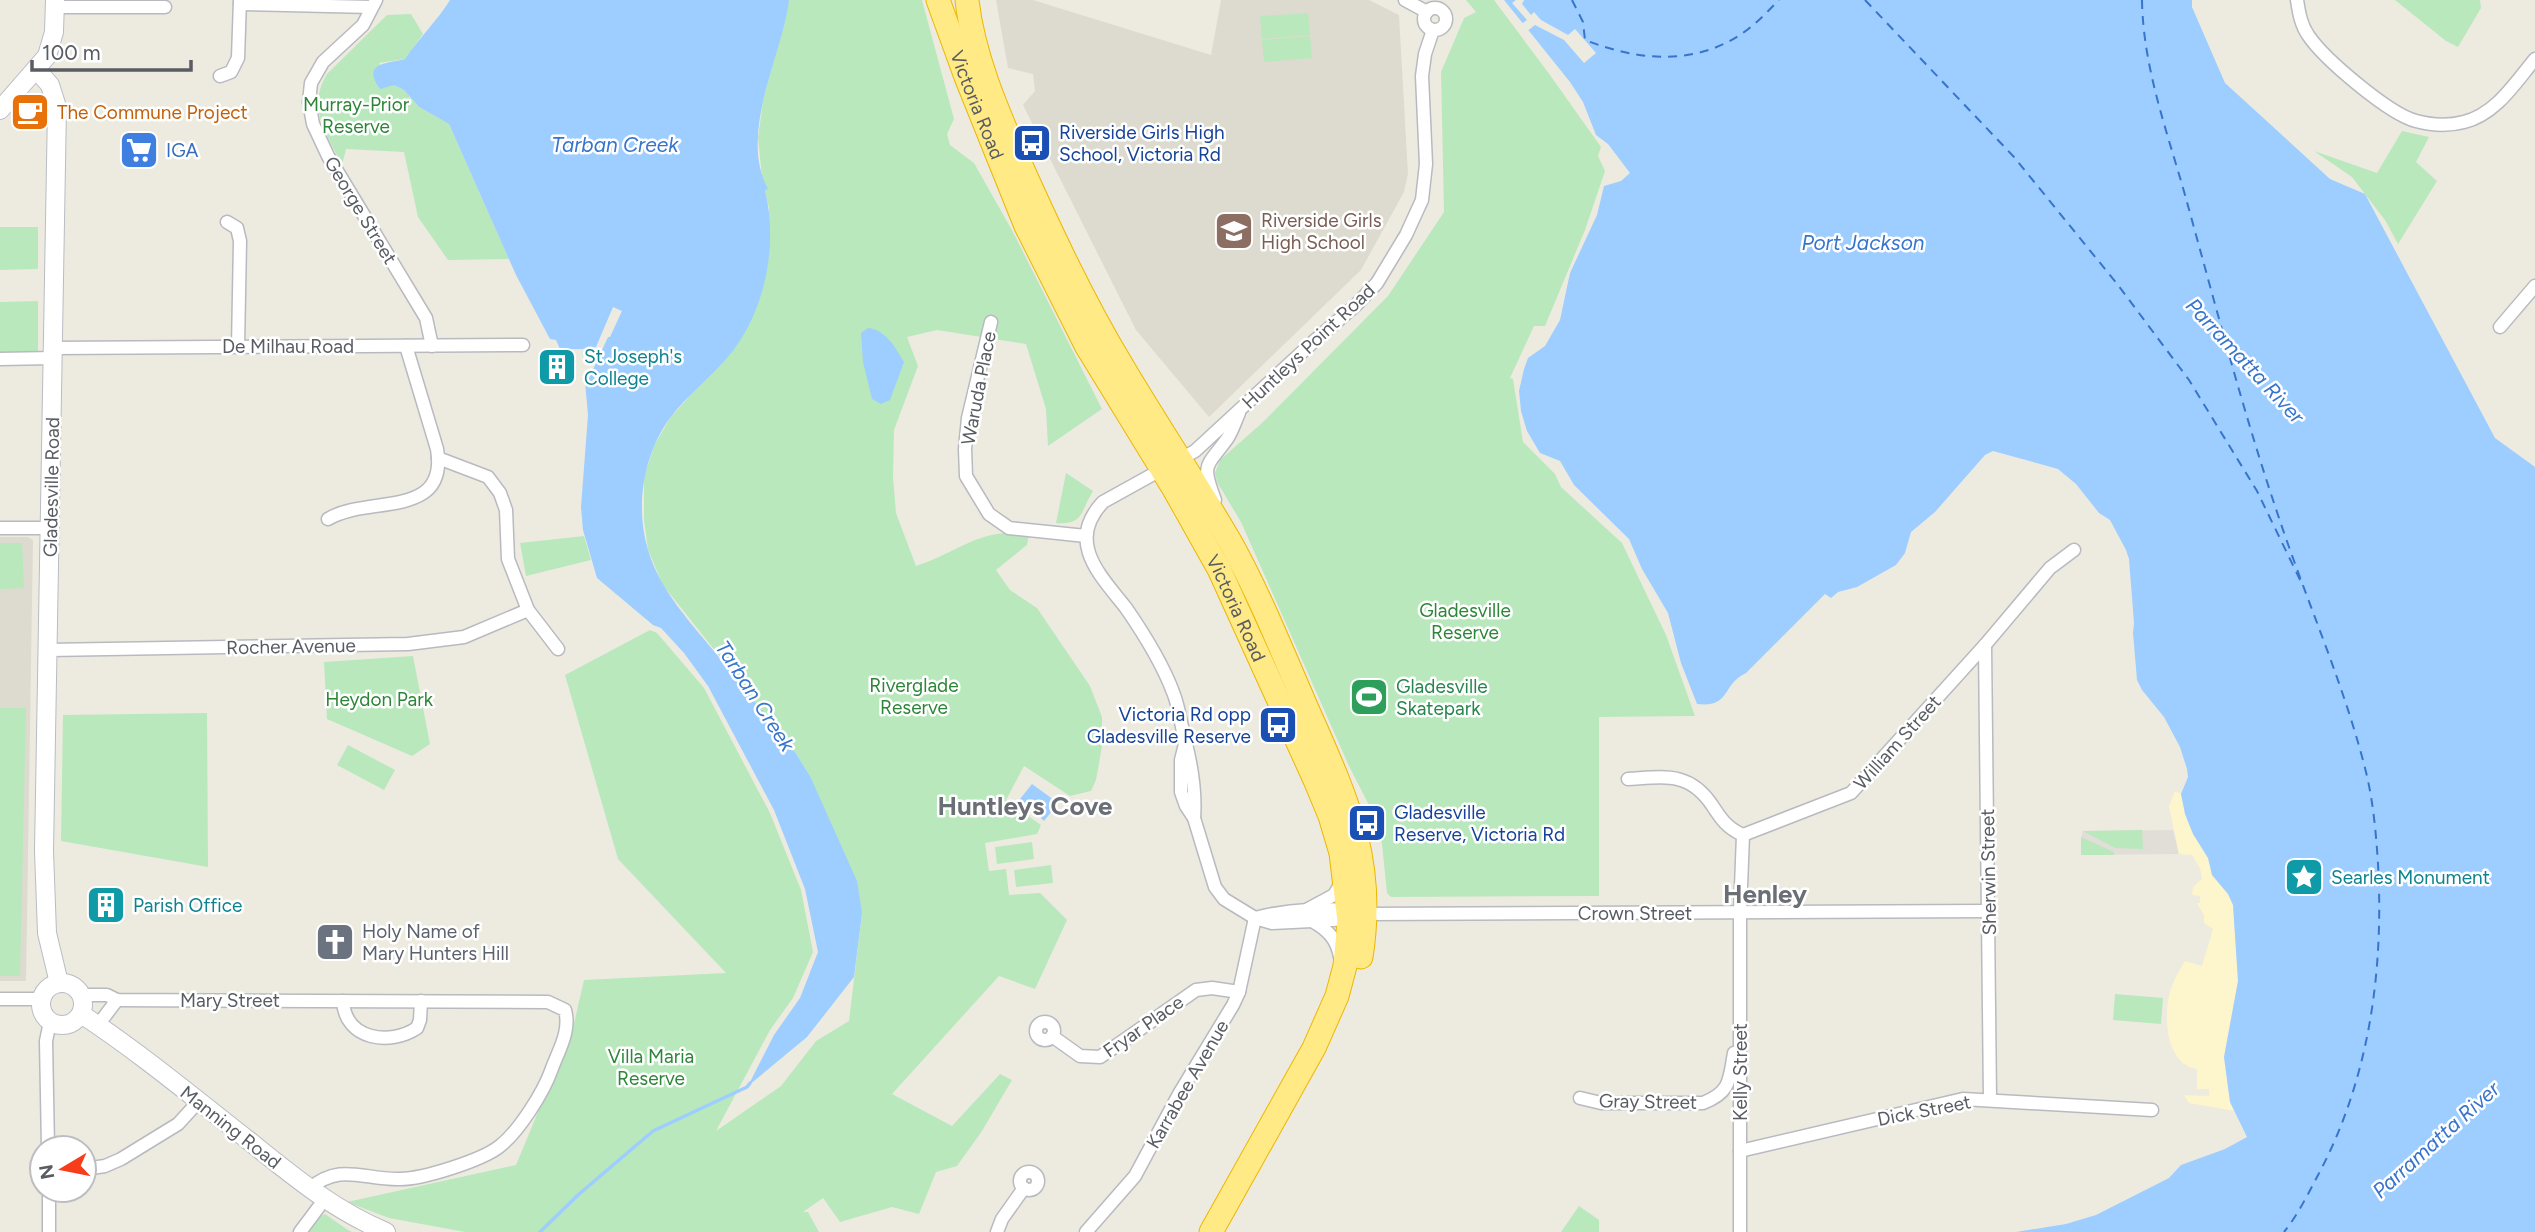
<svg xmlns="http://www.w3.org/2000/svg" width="2535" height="1232" viewBox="0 0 2535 1232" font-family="Figtree,sans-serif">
  <rect width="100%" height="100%" fill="#edebe0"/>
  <path fill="#e1ded8" d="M2173,830L2179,854L2081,855V837L2083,831Z"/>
  <g fill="#dddbcf">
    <path d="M996,0H1033L1211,55L1221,0H1369L1399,15L1408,174L1404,192L1361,270L1209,417L1136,330L1023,105L1035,91L1033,74L1008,68Z"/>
    <path d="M0,537H28L33,540L26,981H0Z"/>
  </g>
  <g fill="#b9e8bd">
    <path d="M789,0H922L954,119L947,134L950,145L974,163L1013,232L1102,409L1048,446L1046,409L1026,344L937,330L907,337L918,366L894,430L893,477L896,513L916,566C960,552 979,527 1029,534L1027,545L996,570L1010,590L1037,608L1090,686L1102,717V746L1096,780L1091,791L1070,796L1024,766L1006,800L1041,825L1037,834L985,843L989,871L1006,869L1009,895L1040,893L1067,920L1035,989L999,976L892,1094L952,1126L1000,1074L1012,1080L982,1131L957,1166L936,1172L919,1214L892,1207L840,1222L823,1198L803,1212H808L819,1232H465L389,1218L347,1202L516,1165L573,1028L584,980L726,973L618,859L565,675L650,630L657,633L704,688L770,813L801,890L813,952L793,998L770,1030L716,1131L781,1086L816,1041L849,1021L862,913L810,776L795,752L663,585L648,550L644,520V477L654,446L670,418L688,398L767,269L769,208L762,177L758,138L763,101Z"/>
    <path d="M1466,0H1494L1550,75L1601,147L1598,156L1605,171L1585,230L1545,326H1534L1510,378L1513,379L1523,442L1555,474L1561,487L1622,543L1666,635L1695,716L1599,717V896L1391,897L1387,893L1382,844L1375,817L1349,766L1241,522L1217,482L1215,473L1220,460L1262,423L1388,296L1444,212L1441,72L1464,18L1476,12Z"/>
    <path d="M2395,0H2480L2481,8L2458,47L2446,41Z"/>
    <path d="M1308,13L1310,35L1262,39L1260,16Z"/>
    <path d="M411,14L423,34L405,59L379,63L394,85L404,90L419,107L449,124L509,259L448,260L418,217L404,152L346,149L342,165C327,133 306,109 327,74L387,15Z"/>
    <path d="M1310,36L1312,58L1264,62L1262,40Z"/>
    <path d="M2402,131L2429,137L2416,162L2437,181L2398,244L2385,220L2352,177L2314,151L2377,173Z"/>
    <path d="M0,227H38V269L0,270Z"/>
    <path d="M38,301V354H0V302Z"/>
    <path d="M1066,473L1093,491C1080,512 1084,525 1056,523Z"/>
    <path d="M584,536L591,560L526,576L520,543Z"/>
    <path d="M0,543H22L24,588L0,589Z"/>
    <path d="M413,656L430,744L412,756L327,719L324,662Z"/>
    <path d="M0,708H26L20,976H0Z"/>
    <path d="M207,713L208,867L61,841L63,715Z"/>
    <path d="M348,745L395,770L384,790L337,765Z"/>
    <path d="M2142,830L2143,849L2115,848L2083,831Z"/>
    <path d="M2081,837L2114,852V855H2081Z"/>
    <path d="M1032,842L1034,859L997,864L995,847Z"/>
    <path d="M1051,865L1053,883L1016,887L1014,870Z"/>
    <path d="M2115,994L2163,998L2161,1024L2113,1020Z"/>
    <path d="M1579,1206L1599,1220V1232H1561Z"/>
    <path d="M325,1214L348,1230L352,1232H308L319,1217Z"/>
  </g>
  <path fill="#fdf5cb" d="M2175,791L2181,794L2189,824L2208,858L2212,875L2228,894L2233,905L2238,981L2224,1057L2230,1102L2235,1111L2189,1103L2184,1095L2209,1096V1089H2197V1069C2166,1065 2163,1016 2170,992C2173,981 2179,971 2185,961L2202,966L2213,929L2204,923V915L2197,903H2200V896L2192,895L2193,887L2202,879L2200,868L2192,855L2179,854L2169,806Z"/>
  <g fill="#9ecdff">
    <path d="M450,0H789C782,57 738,133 768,189L765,190C778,244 766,308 732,352C713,376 688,394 670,418C643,455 635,507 648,550C660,591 692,624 718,656C744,688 770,720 795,752L810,776L857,881L862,913L854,977L807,1037L748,1086L774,1035L800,998L818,952L805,889L774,810L708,686L684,653L661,628L653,625L597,578L583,530L581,507L588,415L582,349H560L556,340L550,339L516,275L449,124L419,107L404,90L394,85L380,89C361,62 387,64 405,59C419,38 437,21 450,0Z"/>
    <path d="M1504,0H2192V7L2225,83L2330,179L2365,194L2495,438L2535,467V1232H2016L2066,1224L2096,1215L2169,1178L2181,1165L2225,1149L2247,1137L2230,1102L2224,1057L2238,981L2233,905L2228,894L2212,875L2208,858L2193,834L2185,814L2181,794L2188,777L2187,769L2180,747L2164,717L2142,690L2137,680L2133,633L2134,623L2129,559L2126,550L2110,520L2099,513L2076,484L2058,469L1993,451L1985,455L1935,512L1911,532L1905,553L1896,565L1857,587L1838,592L1831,598L1825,594L1746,673C1721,685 1731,708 1697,704L1681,663L1668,613L1642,569L1629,539L1574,485L1560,461L1540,453L1527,431L1521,411L1519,391L1524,369L1528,358L1545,346L1560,320L1570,273L1597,215L1604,186L1621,181L1630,173L1608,144L1596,135L1583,102L1570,82Z"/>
    <path d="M868,328C886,330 895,347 904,362L890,400L881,404L872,399L863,362L861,333Z"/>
    <path d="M1032,784L1054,800L1059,802L1044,821L1041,818L1042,816L1020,799Z"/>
  </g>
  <g fill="#edebe0">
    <path d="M1516,0H1524L1522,4L1531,15L1534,12L1541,20L1568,35L1575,29L1596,53L1584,63L1564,40L1535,25L1526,32L1520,25L1527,20L1512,3Z"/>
    <path d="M613,307L622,311L610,337H608L584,389L582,349L596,347Z"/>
  </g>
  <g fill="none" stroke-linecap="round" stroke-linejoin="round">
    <path stroke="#9ecdff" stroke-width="3.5" d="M540,1232L578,1195L653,1131L747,1087L750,1083"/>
    <g stroke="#3774cc" stroke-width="2" stroke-dasharray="9 7" stroke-linecap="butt">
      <path d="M1572,0L1583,22L1585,40C1639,61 1697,67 1747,30C1759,21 1769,10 1779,0"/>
      <path d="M1865,0L2014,157L2118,285L2189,380L2257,491L2303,586"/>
      <path d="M2142,0C2143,67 2167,131 2185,195C2215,303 2243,412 2279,518C2307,602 2343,682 2365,768C2373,799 2376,832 2378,864C2384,972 2369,1081 2317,1177C2307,1196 2297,1216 2284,1232"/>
    </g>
    <g stroke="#b8bac0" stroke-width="15">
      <g id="street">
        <path d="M376,0L363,25L323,62L311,83L309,102L313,124L328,156L426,318L432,346"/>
        <path d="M1405,0L1427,12"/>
        <path d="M2297,0C2299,13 2301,25 2308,35C2324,59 2389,114 2416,121C2431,125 2449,126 2464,122C2496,114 2515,83 2535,59"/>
        <path d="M240,4L371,7"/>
        <path d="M55,7H165"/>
        <circle cx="1435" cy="19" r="11"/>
        <path d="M220,76L231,72L238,58L240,0"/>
        <path d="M227,222L237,228L240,241L238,347"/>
        <path d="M991,322L968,418L965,449L966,476L989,514L1009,528L1086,536"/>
        <path d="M2500,327L2535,286"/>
        <path d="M53,348L523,345"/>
        <path d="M0,359L53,358"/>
        <path d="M438,458L488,477L500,493L506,510L508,559L528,610L558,649"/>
        <path d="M1215,500C1201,463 1206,468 1227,439C1232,432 1235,422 1239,413"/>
        <path d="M328,519C367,495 449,520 437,449L406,346"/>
        <path d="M0,528H50"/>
        <path d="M1985,645L1990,1099"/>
        <path d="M48,650L408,644L464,637L528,610"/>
        <path d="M1185,744L1181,760V792L1186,806L1194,818L1215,887L1224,899L1255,918L1272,923L1352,919"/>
        <path d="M1628,779C1664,777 1689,771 1712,805C1721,819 1727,828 1743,835"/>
        <path d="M1194,818C1196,792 1192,768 1186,744C1181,727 1180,709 1173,692C1162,663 1144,634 1126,608C1101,576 1065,542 1103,502L1195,451L1312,343L1356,305L1377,283L1406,235L1422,200L1426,164L1422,76L1425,54L1433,30"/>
        <path d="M1743,835L1851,793L1985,645L2050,568L2074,550"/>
        <path d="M1308,909L1334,895L1342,882"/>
        <path d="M1255,918C1289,909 1332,906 1366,914L1988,911"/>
        <path d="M1312,921C1328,930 1337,939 1340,957"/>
        <path d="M81,995H107L117,1000L548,1002L565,1010C571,1032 558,1051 551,1071C543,1093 519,1131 500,1146C483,1160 423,1179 400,1179C363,1180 341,1162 309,1189"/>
        <path d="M0,999H41"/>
        <path d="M343,1001C345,1040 390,1046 417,1028L420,1020L421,1001"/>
        <circle cx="1045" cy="1031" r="9"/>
        <path d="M98,1025L117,1000"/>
        <path d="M1052,1036L1080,1056L1100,1057L1196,990L1212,988L1239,992"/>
        <path d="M1580,1098L1601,1103H1703C1731,1092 1729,1080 1734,1053"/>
        <path d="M48,1148L46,1041L50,1022"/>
        <path d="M1740,1151L1963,1099L2152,1110"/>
        <path d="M84,1169L105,1166L121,1159L178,1124L199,1101"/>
        <circle cx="1029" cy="1181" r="9"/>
        <path d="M49,1190V1232"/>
        <path d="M300,1232L324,1200"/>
        <path d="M997,1232L1002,1219L1024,1188"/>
        <path d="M1086,1232L1135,1176L1179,1094L1233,1005L1239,992L1255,918"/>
        <path d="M1740,1232V912L1743,835"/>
      </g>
    </g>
    <g stroke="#b9bcc3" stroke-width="20">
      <g id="secondary">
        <path d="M37,70L50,85L57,107L44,851L47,933L59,983"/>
        <path d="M0,110L47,56L54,32L55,0"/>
        <circle cx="62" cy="1004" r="21"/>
        <path d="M81,1014C139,1052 193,1097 248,1140C293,1176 332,1209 386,1232"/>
      </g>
    </g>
    <g stroke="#edb600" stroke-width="25">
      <g id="highway">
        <path id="s1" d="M938,0L966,77L1026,226L1087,347L1174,489L1219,569L1315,780L1330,816L1341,853L1349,921L1345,966L1337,996L1314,1048L1211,1232"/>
        <path d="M967,0C973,55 997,110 1019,161C1050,230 1082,299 1121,364C1157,425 1197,484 1232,545C1260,596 1282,651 1305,704C1344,793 1377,857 1361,957"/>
      </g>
    </g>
    <use href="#street" stroke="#fff" stroke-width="12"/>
    <use href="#secondary" stroke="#fff" stroke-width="18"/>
    <use href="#highway" stroke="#ffea85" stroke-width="23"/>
  </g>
  <defs>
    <g id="cafe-square" transform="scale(2.0125)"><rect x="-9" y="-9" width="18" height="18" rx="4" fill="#e8710a" stroke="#fff"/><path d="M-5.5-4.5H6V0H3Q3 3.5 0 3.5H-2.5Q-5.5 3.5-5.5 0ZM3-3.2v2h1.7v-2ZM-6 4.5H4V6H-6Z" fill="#fff"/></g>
    <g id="bus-square" transform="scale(2.0125)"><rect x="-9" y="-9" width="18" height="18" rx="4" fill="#1a4fb4" stroke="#fff"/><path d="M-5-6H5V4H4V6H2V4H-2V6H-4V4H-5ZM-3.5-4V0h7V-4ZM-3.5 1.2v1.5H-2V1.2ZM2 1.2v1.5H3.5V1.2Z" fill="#fff"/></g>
    <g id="supermarket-square" transform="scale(2.0125)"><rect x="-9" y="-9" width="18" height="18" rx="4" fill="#3f7fe0" stroke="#fff"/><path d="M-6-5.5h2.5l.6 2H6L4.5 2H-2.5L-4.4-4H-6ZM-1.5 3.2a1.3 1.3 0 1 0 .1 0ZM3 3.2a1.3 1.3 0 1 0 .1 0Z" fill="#fff"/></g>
    <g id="school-square" transform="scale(2.0125)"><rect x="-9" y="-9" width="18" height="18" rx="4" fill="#8d6e63" stroke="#fff"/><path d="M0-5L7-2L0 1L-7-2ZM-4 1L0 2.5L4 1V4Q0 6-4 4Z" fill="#fff"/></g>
    <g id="building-square" transform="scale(2.0125)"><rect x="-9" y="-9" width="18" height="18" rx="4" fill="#0f9aa8" stroke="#fff"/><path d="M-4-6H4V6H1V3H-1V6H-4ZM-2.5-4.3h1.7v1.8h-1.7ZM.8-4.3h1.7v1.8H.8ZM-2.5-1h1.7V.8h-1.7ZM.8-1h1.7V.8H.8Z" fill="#fff"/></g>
    <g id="stadium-square" transform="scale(2.0125)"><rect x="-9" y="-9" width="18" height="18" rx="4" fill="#2e9e5b" stroke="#fff"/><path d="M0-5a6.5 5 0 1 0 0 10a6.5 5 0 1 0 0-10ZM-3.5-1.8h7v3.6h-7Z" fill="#fff"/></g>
    <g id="sight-square" transform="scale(2.0125)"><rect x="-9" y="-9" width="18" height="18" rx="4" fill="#0f9aa8" stroke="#fff"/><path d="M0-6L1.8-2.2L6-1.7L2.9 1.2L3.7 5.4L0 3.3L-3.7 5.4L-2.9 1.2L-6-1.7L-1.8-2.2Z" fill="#fff"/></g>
    <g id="church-square" transform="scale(2.0125)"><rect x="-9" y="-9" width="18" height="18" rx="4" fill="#6b7280" stroke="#fff"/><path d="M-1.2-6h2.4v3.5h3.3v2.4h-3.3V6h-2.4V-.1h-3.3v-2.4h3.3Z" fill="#fff"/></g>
  </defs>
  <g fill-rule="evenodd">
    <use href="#cafe-square" x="30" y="112"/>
    <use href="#bus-square" x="1032" y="143"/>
    <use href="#supermarket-square" x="139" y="150"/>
    <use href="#school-square" x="1234" y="231"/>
    <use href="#building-square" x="557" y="367"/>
    <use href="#stadium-square" x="1369" y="697"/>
    <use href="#bus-square" x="1278" y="725"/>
    <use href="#bus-square" x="1367" y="823"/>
    <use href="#sight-square" x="2304" y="877"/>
    <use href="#building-square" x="106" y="905"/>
    <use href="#church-square" x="335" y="942"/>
  </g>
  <g text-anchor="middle" stroke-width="5" stroke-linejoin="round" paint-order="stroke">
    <g font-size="19" fill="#2d8638" stroke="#fff">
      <text x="356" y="111">Murray-Prior<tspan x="356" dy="22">Reserve</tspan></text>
      <text x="1465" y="617">Gladesville<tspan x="1465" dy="22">Reserve</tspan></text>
      <text x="914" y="692">Riverglade<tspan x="914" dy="22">Reserve</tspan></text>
      <text x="379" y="706">Heydon Park</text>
      <text x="651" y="1063">Villa Maria<tspan x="651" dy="22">Reserve</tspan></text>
    </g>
    <g font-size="19" fill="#595c62" stroke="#fff">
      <text dy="7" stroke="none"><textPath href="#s1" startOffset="112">Victoria Road</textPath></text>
      <text transform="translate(361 210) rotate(59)" y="7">George Street</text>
      <text x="288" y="353">De Milhau Road</text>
      <text transform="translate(1308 346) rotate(-43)" y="7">Huntleys Point Road</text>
      <text transform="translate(978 388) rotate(-79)" y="7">Waruda Place</text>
      <text transform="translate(51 487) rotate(-89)" y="7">Gladesville Road</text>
      <text dy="7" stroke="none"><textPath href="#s1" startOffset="679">Victoria Road</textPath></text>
      <text transform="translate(291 646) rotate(-1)" y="7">Rocher Avenue</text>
      <text transform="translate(1897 742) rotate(-48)" y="7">William Street</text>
      <text transform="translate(1988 872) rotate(-91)" y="7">Sherwin Street</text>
      <text x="1635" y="920">Crown Street</text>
      <text x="230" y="1007">Mary Street</text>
      <text transform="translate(1143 1026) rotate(-35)" y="7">Fryar Place</text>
      <text transform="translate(1740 1072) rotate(-90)" y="7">Kelly Street</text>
      <text transform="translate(1187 1084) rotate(-60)" y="7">Karrabee Avenue</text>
      <text transform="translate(1648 1101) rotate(1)" y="7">Gray Street</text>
      <text transform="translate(1924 1110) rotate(-11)" y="7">Dick Street</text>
      <text transform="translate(231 1127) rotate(38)" y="7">Manning Road</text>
    </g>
    <g font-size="19" fill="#c56008" stroke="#fff" text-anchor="start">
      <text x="57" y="119">The Commune Project</text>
    </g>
    <g font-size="19" fill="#164399" stroke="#fff" text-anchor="start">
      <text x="1059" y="139">Riverside Girls High<tspan x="1059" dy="22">School, Victoria Rd</tspan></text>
      <text x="1251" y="721" text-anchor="end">Victoria Rd opp<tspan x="1251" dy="22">Gladesville Reserve</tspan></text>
      <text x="1394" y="819">Gladesville<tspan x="1394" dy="22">Reserve, Victoria Rd</tspan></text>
    </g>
    <g font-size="19" fill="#366cbe" stroke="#fff" text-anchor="start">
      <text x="166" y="157">IGA</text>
    </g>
    <g font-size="19" fill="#785e54" stroke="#fff" text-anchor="start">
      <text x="1261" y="227">Riverside Girls<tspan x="1261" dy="22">High School</tspan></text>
    </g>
    <g font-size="19" fill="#0d838f" stroke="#fff" text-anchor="start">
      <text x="584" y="363">St Joseph's<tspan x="584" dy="22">College</tspan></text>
      <text x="2331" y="884">Searles Monument</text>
      <text x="133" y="912">Parish Office</text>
    </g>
    <g font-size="19" fill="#27864d" stroke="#fff" text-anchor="start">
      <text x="1396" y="693">Gladesville<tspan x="1396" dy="22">Skatepark</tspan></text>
    </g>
    <g font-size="19" fill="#5b616d" stroke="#fff" text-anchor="start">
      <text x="362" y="938">Holy Name of<tspan x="362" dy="22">Mary Hunters Hill</tspan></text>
    </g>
    <g font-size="21" font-style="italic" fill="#3774cc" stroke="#fff">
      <text x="615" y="152">Tarban Creek</text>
      <text x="1863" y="250">Port Jackson</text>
      <text transform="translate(2245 361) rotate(47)" y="7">Parramatta River</text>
      <text transform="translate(755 696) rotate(57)" y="7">Tarban Creek</text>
      <text transform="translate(2436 1140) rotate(-42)" y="7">Parramatta River</text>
    </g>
    <g font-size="26" font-weight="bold" fill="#6a6e75" stroke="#fff">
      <text x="1025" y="815">Huntleys Cove</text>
      <text x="1765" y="903">Henley</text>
    </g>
  </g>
  <g transform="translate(63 1169) rotate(260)"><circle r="33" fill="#ffffff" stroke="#bdbec0" stroke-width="2"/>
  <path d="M0-5L12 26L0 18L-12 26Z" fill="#f73e1c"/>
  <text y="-10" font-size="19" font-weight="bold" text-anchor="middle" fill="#595c62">N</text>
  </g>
  <path d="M32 60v10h159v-10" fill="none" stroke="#595c62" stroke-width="3.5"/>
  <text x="42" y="60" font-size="21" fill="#595c62" stroke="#ffffff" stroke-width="5" paint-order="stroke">100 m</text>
</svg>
